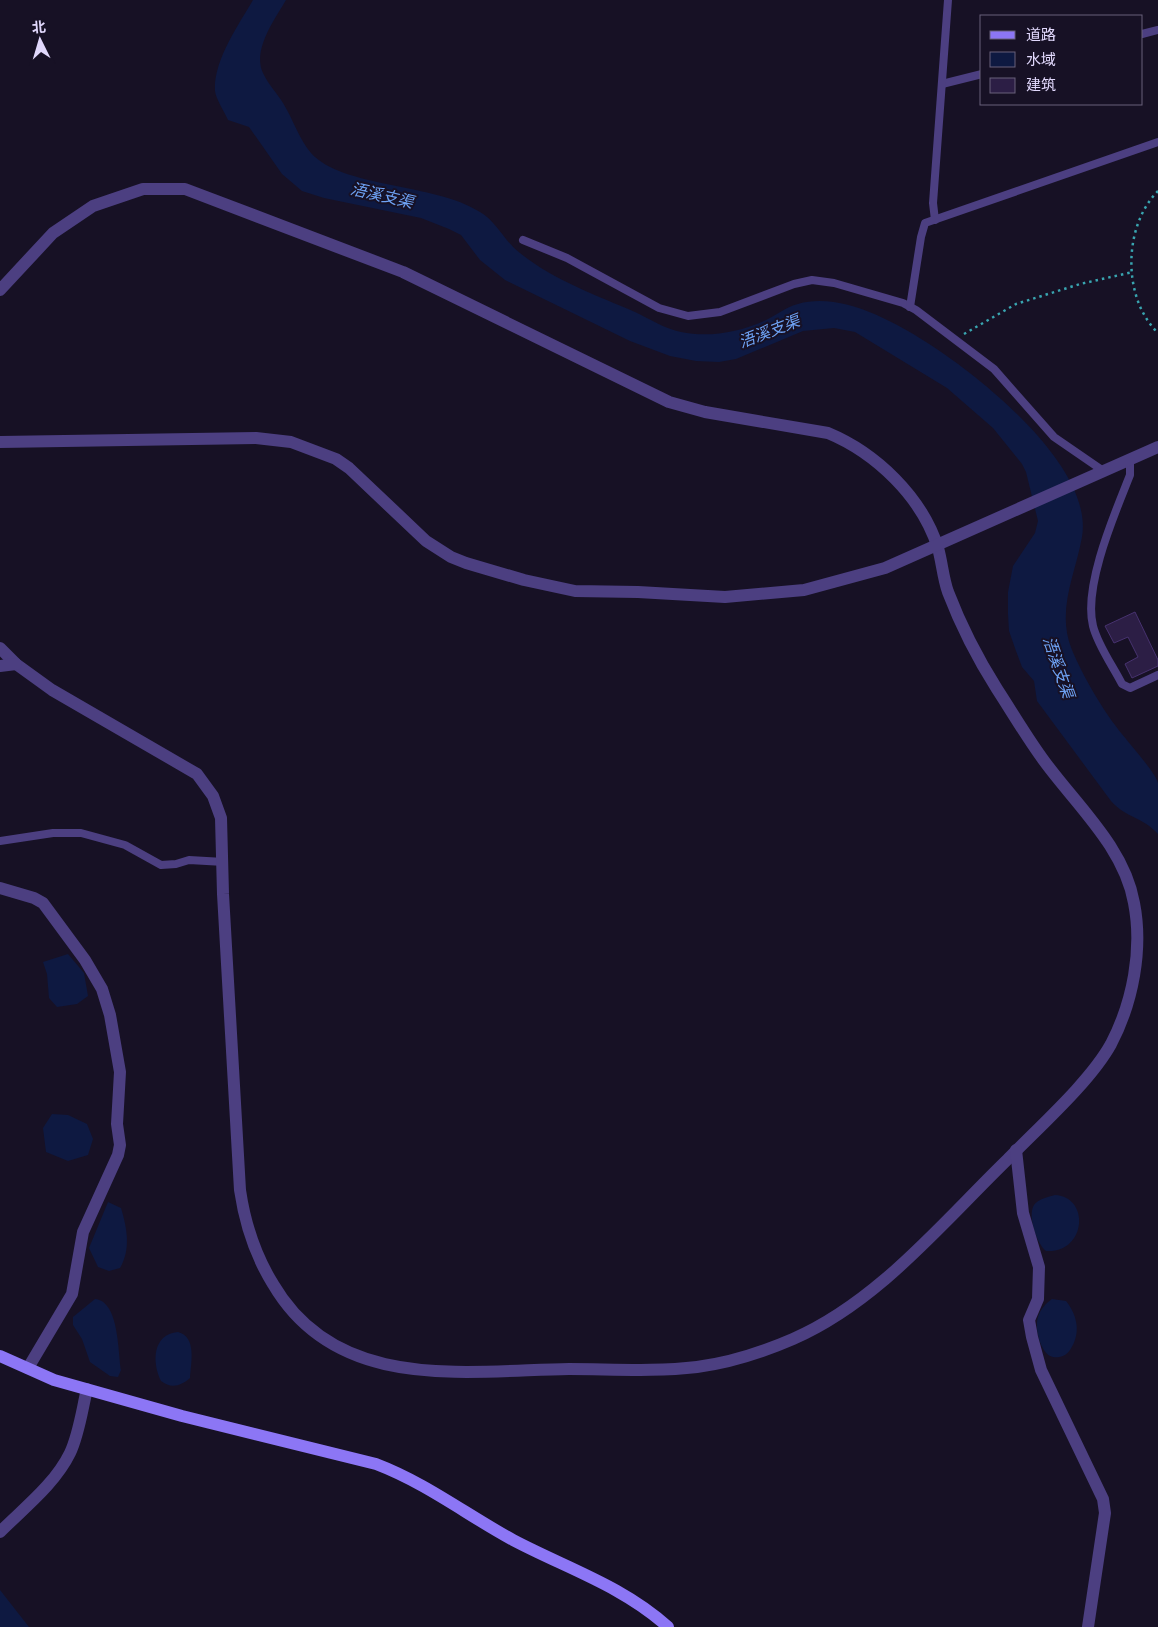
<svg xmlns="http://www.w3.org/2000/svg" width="1158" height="1627" viewBox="0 0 1158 1627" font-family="'Varela Round','Noto Sans SC',sans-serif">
  <rect width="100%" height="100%" fill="#171125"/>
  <g fill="#0e1941">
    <path d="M253,0H286C275,19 252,50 263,73C268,84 277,93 283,103C293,119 299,139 311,153C342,188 435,183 480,212C497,222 504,241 520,253C553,280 596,295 635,312C650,319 665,329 681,332C709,338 740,332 766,320C777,315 786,307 798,304C840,292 891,320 926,342C980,376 1094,467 1082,537C1075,576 1056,611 1072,650C1082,674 1100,705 1115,725C1124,738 1155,771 1158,783C1158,798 1158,818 1158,834C1143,817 1126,818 1111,801L1037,701L1034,681L1022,667L1016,651L1009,631L1008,614V592L1013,566L1035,533L1038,521L1026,472L1022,464L993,428L947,388L855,332L834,328L803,331L736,359L719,362L696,361L670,356L630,341L505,280L480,260L461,235L449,229L421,218L324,198L302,191L282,174L249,127L228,120C224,111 216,99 215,91C213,61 239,24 253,0Z"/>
    <path d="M68,954L84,973L88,996L77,1004L57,1007L49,998L47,974L43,962Z"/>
    <path d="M52,1114L68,1115L87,1124L93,1139L88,1155L68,1161L46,1152L43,1128Z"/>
    <path d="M1055,1195C1091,1197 1086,1254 1046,1251C1037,1244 1027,1216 1034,1205C1038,1199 1048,1197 1055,1195Z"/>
    <path d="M108,1202L121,1208C127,1228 131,1249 120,1268L109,1271L98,1267L89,1248Z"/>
    <path d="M95,1299C119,1301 118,1351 121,1370L118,1377L110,1376L90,1362L82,1339L73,1325V1317Z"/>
    <path d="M1052,1299L1066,1301C1078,1316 1081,1334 1070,1350C1066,1356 1060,1358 1053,1357C1041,1355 1034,1328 1038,1317C1040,1310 1046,1303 1052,1299Z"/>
    <path d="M178,1332C197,1337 191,1363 190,1378C181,1386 171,1389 161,1381C152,1363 152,1334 178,1332Z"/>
    <path d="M0,1590L29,1627H0Z"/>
  </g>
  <path fill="#2c1e45" stroke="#47326f" d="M1135,612L1158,660V666L1132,678L1125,664L1138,657L1128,637L1114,643L1105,626Z"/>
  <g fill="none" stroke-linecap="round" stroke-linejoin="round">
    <g stroke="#39a5b0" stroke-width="2.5" stroke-dasharray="2.5 4" stroke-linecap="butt">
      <path d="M1158,191C1123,226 1122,298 1158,333"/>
      <path d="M964,334L1016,304L1080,284L1133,272"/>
    </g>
    <g stroke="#4c3f81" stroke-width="8">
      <path d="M1142,34L1158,30"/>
      <path d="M942,84L982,74"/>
      <path d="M935,220L933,203L948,0"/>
      <path d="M523,240L567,258L659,308L688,316L720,312L794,284L812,280L834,283L903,303L916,310L994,369L1054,437L1102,470"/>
      <path d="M910,307L921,237L925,223L1158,142"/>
      <path d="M1130,458V475C1115,513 1083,586 1093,626C1098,646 1113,666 1122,684L1130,688L1158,675"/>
      <path d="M0,841L53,833H81L125,845L161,865L176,864L189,860L224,862"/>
    </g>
    <g stroke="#4c3f81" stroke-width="12">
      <path d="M0,290L53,233L93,206L143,189H185L403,272L669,402L705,412L828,433C876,453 922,497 938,548C942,562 943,578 948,592C961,626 978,659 997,689C1012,712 1026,736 1042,758C1074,803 1124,846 1134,903C1143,949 1133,1002 1111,1044C1090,1082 1039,1127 1008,1159C942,1223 878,1302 793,1339C763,1352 729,1363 697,1367C655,1372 611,1369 569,1369C462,1371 336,1392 273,1284C255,1255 245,1224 240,1190L223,894L221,818L213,796L197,774L52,690L16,664L0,648"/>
      <path d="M0,442L256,438L291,442L336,459L349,468L426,541L451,557L466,563L524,580L575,591L638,592L725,597L804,590L885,568L1158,447"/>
      <path d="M0,666L16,664"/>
      <path d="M0,888L34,898L43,903L85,960L102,989L110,1015L120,1072L117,1124L120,1145L118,1155L83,1232L72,1294L28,1368"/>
      <path d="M1016,1150L1023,1213L1039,1267L1038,1299L1029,1320L1032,1337L1041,1370L1103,1499L1105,1513L1088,1627"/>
      <path d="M0,1532C24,1508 55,1484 70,1453C79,1434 82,1410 87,1389"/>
    </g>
    <path stroke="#8c76f5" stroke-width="12" d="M0,1356L54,1380L182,1416L376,1464C426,1483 467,1515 513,1540C566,1568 623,1586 668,1627"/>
  </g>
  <g text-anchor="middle" stroke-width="4" stroke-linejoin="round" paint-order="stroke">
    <g font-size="16" font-style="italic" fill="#6ea2f4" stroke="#171125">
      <text transform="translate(382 195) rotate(13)" y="6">浯溪支渠</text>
      <text transform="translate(769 331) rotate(-21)" y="6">浯溪支渠</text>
      <text transform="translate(1059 667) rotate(71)" y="6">浯溪支渠</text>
    </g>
  </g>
  <rect x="980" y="15" width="162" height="90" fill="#171125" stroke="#68617b"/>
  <rect x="990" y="31" width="25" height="8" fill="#8c76f5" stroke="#68617b"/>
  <text x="1026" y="40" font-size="15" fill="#e1d8fc">道路</text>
  <rect x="990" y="52" width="25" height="15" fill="#0e1941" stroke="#68617b"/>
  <text x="1026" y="65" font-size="15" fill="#e1d8fc">水域</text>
  <rect x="990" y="78" width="25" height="15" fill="#2c1e45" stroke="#68617b"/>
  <text x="1026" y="90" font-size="15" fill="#e1d8fc">建筑</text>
  <g transform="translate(40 40) rotate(355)" stroke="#171125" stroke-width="4" paint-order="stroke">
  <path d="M0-4L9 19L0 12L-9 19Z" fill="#e1d8fc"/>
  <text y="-8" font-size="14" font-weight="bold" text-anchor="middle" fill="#e1d8fc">北</text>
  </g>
</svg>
